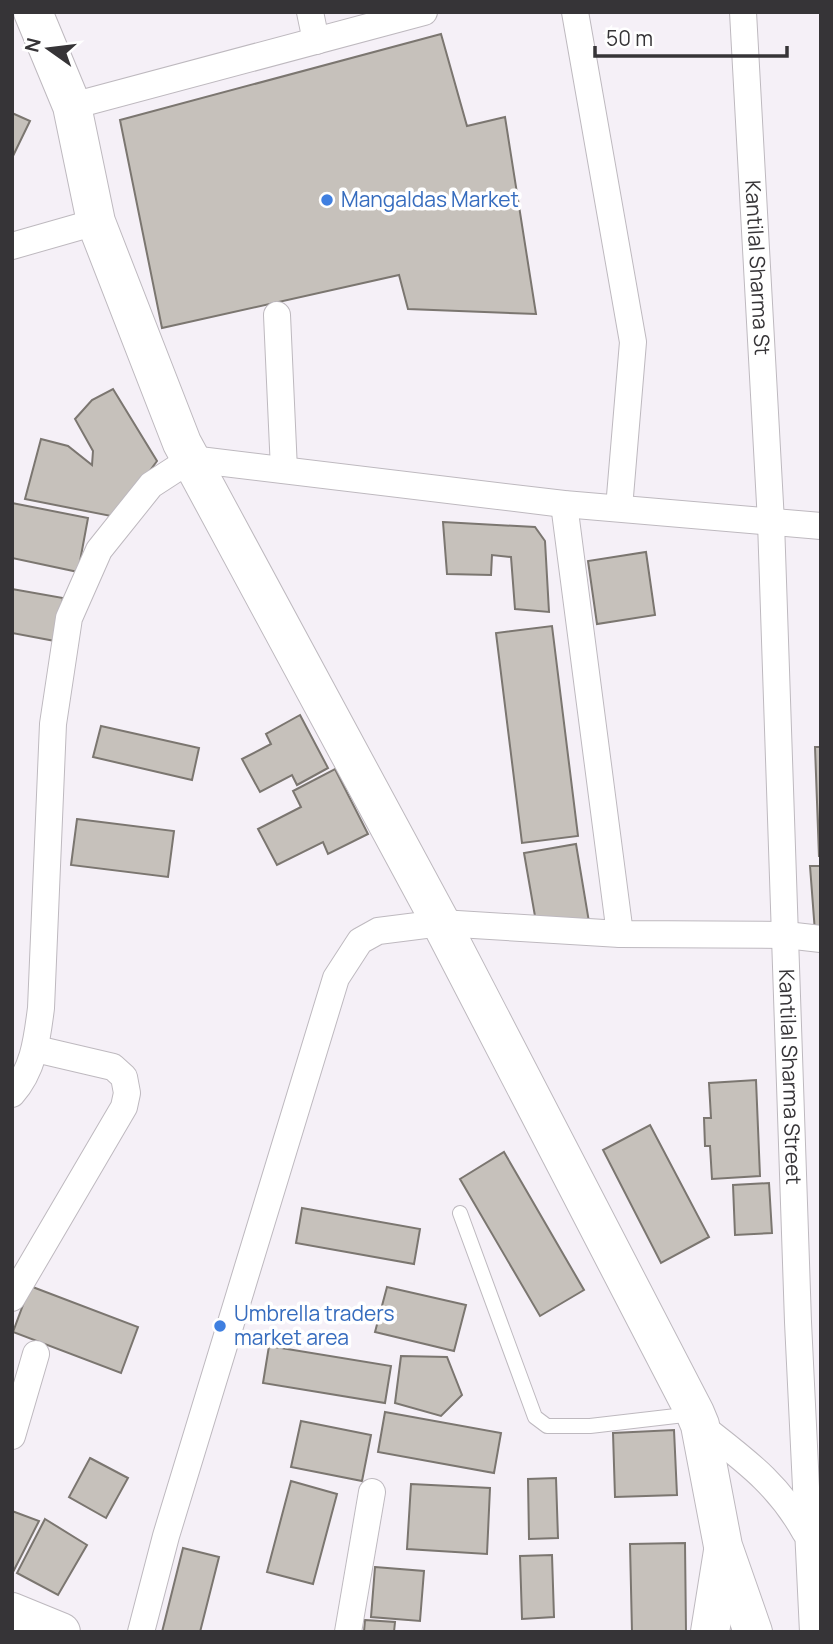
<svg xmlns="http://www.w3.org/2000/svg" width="833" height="1644" viewBox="0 0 833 1644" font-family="Manrope,sans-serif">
  <rect width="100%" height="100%" fill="#f5f0f7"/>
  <g fill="#c6c1bb" stroke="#7b7670" stroke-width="2">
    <path d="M441,34L467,126L505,117L536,314L408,309L399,275L162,328L120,120Z"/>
    <path d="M12,113L30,121L12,158Z"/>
    <path d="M113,389L157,461L116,517L25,499L41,439L68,446L92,465L93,451L75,419L92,400Z"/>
    <path d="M12,503L88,518L78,572L12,558Z"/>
    <path d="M443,522L535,527L545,541L549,612L515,609L511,557L492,555L491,575L447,574Z"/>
    <path d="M646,552L655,615L597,624L588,561Z"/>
    <path d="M12,589L63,598L55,641L12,633Z"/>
    <path d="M552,626L578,836L522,843L496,633Z"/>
    <path d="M300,715L328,768L297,785L292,775L260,792L242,759L271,744L266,734Z"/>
    <path d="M101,726L199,748L192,780L93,757Z"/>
    <path d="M815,747H821L819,857Z"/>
    <path d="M335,769L368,834L328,854L323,842L277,865L258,829L301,807L293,791Z"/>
    <path d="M77,819L174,831L168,877L71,865Z"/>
    <path d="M576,844L589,922H536L524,853Z"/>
    <path d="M810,866H821V932H815Z"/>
    <path d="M756,1080L760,1176L712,1179L710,1146H705L704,1118H711L709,1083Z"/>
    <path d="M650,1125L709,1237L661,1263L603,1150Z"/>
    <path d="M504,1152L584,1290L540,1316L460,1179Z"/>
    <path d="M769,1183L772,1233L735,1235L733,1185Z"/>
    <path d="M302,1208L420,1229L414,1264L296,1243Z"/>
    <path d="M30,1286L138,1327L121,1373L13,1332Z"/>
    <path d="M387,1287L466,1305L454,1351L375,1332Z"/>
    <path d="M269,1346L391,1366L385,1403L263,1383Z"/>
    <path d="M401,1356L447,1357L462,1395L441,1416L395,1403Z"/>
    <path d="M385,1412L501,1433L494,1473L378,1452Z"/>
    <path d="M301,1421L371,1435L362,1481L291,1467Z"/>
    <path d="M674,1430L677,1495L615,1497L613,1433Z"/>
    <path d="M90,1458L128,1478L106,1518L69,1497Z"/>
    <path d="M556,1478L558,1538L529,1539L528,1479Z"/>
    <path d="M291,1481L337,1494L313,1584L267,1572Z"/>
    <path d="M411,1484L490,1488L487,1554L407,1549Z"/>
    <path d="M12,1511L39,1521L12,1574Z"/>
    <path d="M45,1519L87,1545L58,1595L17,1573Z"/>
    <path d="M685,1543L686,1632H632L630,1544Z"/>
    <path d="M183,1548L219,1557L200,1632H162Z"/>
    <path d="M552,1555L554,1617L522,1619L520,1556Z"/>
    <path d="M375,1567L424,1571L420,1621L371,1617Z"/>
    <path d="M365,1620L395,1622L394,1632H364Z"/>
  </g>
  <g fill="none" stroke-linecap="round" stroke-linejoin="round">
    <g stroke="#beb9bf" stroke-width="16">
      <path id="lane" d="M460,1213L535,1417L547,1426H590L693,1414"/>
    </g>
    <g stroke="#beb9bf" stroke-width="28">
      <g id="street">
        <path d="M310,12L316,41"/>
        <path d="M575,12L633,342L619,508"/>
        <path id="s1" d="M743,12L771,522L798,1322L813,1632"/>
        <path d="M72,106L424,12"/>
        <path d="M12,246L96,222"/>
        <path d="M277,315L284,470"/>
        <path d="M564,504L620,934"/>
        <path d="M12,1094C34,1069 37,1039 41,1008L53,724L69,618L99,550L151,485L191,459L564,504L821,526"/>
        <path d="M12,1298L124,1107L127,1093L124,1077L113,1067L36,1049"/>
        <path d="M700,1425C743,1459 778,1483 805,1532"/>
        <path d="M12,1436L36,1354"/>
        <path d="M141,1632L166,1536L336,978L360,941L378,931L441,923L620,934L786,935L821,939"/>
        <path d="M348,1632L372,1492"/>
      </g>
    </g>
    <g stroke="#beb9bf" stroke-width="40">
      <g id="secondary">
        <path d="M33,12L72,106L96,222L182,443L441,923L695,1413L700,1425L723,1546L753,1632"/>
        <path d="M12,1612L61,1632"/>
        <path d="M710,1632L723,1551"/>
      </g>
    </g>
    <use href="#lane" stroke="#fff" stroke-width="14"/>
    <use href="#street" stroke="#fff" stroke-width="26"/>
    <use href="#secondary" stroke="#fff" stroke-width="38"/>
  </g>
  <g fill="#3f7fe0" stroke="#fff" stroke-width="2.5">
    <circle cx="327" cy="200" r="7"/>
    <circle cx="220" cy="1326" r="7"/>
  </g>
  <g text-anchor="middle" stroke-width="7" stroke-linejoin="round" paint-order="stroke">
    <g font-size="21" fill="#366cbe" stroke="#fff" text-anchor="start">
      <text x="341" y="207">Mangaldas Market</text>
      <text x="234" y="1321">Umbrella traders<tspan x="234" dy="24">market area</tspan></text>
    </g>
    <g font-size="21" fill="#363437" stroke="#fff">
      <text dy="7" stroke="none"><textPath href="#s1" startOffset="256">Kantilal Sharma St</textPath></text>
      <text dy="7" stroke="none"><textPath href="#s1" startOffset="1066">Kantilal Sharma Street</textPath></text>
    </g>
  </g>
  <rect width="833" height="1644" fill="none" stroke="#363437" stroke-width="28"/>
  <g transform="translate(49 49) rotate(284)" stroke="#ffffff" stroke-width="5" paint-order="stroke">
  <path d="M0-5L12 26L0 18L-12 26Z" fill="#363437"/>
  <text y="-10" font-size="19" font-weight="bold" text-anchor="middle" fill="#363437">N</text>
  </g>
  <path d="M595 46v10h192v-10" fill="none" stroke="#363437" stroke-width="3.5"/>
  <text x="606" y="46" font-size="21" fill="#363437" stroke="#ffffff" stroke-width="5" paint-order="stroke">50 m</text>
</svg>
